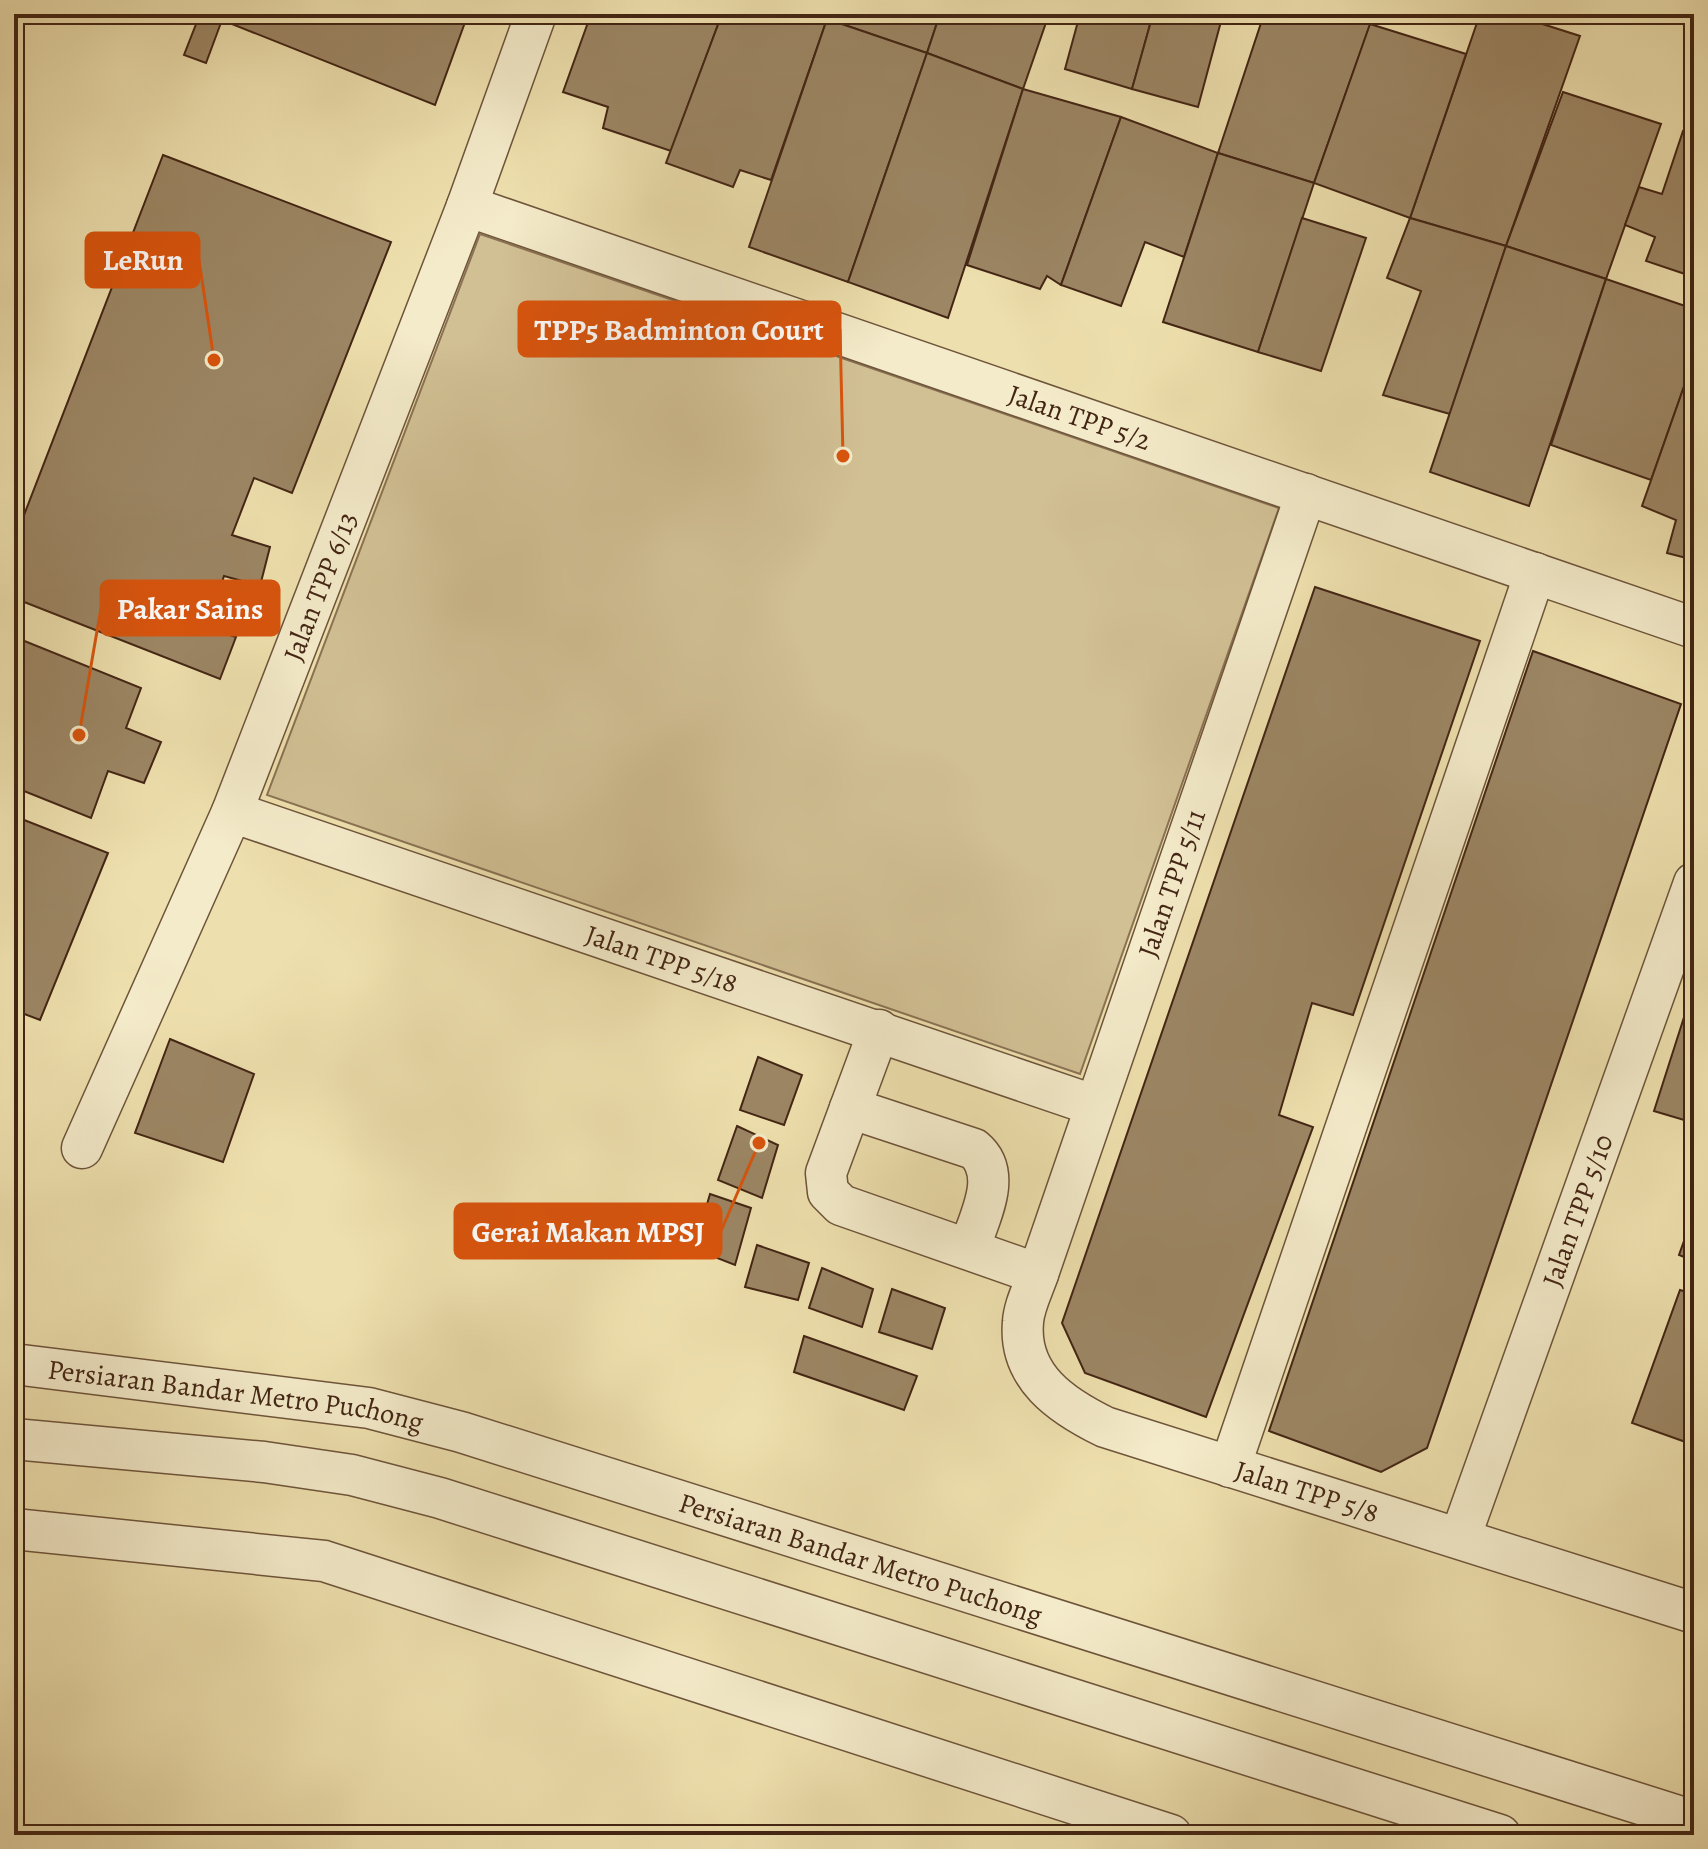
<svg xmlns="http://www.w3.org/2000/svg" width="1708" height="1849" viewBox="0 0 1708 1849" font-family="Alegreya,serif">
  <rect width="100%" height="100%" fill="#eee0ae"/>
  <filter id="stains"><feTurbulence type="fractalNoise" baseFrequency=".0025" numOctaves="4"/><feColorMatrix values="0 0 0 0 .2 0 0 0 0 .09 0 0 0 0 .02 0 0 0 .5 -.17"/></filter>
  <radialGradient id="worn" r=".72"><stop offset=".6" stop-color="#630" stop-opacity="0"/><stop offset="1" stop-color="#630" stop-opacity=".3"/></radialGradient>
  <path fill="#d1c094" stroke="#8a7254" stroke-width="2" d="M480,234L1279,508L1080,1074L267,795Z"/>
  <g fill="#9c8664" stroke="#432514" stroke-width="2">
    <path d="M200,14H468L435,105L222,20L206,63L184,55Z"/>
    <path d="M591,14H722L671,151L603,128L608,107L563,92Z"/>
    <path d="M722,14H812L827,19L771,180L740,170L733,187L666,163Z"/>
    <path d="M828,14H940L927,53L827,19Z"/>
    <path d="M940,14H1049L1023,89L927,53Z"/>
    <path d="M1080,14H1153L1132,89L1065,69Z"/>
    <path d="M1153,14H1223L1198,107L1132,89Z"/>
    <path d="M1264,14H1374L1314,183L1218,153Z"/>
    <path d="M1480,14H1511L1580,36L1506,246L1410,218Z"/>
    <path d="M827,19L927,53L848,282L749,247Z"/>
    <path d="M1370,24L1466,54L1410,218L1314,183Z"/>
    <path d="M927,53L1023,89L948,318L848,282Z"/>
    <path d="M1023,89L1121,117L1061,285L1047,276L1040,289L967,265Z"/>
    <path d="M1563,92L1661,124L1606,279L1506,246Z"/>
    <path d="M1121,117L1218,153L1184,257L1145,242L1121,306L1061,285Z"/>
    <path d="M1683,131L1694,134V277L1646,261L1655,237L1625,225L1639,187L1662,194Z"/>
    <path d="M1218,153L1314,183L1258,352L1163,322Z"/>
    <path d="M163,155L391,242L292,493L254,478L232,535L270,547L260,586L224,576L207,628L236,637L220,679L14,598V541Z"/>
    <path d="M1302,218L1366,238L1321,371L1258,352Z"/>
    <path d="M1410,218L1506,246L1450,414L1383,395L1421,291L1387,278Z"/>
    <path d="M1506,246L1606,279L1529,506L1430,472Z"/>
    <path d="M1606,279L1694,309V358L1651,480L1551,445Z"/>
    <path d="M1694,358V560L1667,553L1676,520L1642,506Z"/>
    <path d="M1315,587L1480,641L1353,1015L1312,1003L1279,1115L1313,1127L1206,1417L1085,1373L1062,1323Z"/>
    <path d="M17,638L141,688L126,728L161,742L144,783L108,771L91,818L14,787V647Z"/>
    <path d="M1533,651L1681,704L1427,1448L1381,1472L1269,1431Z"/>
    <path d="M14,816L108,853L40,1020L14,1010Z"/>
    <path d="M1694,986V1123L1654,1111Z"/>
    <path d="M170,1039L254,1074L223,1162L135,1133Z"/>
    <path d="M758,1057L802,1075L784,1125L740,1110Z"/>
    <path d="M737,1126L778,1145L762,1198L718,1180Z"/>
    <path d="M710,1194L751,1208L735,1265L694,1249Z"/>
    <path d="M1694,1213V1261L1679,1255Z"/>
    <path d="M757,1245L809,1263L798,1300L745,1287Z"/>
    <path d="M822,1268L873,1289L862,1327L809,1308Z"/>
    <path d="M892,1289L945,1308L932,1349L879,1332Z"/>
    <path d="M1680,1290L1694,1294V1445L1632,1423Z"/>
    <path d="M804,1336L917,1376L904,1410L794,1372Z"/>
  </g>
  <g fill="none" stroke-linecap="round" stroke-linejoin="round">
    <g stroke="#6e543a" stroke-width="43">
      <g id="minor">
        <path id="s1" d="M467,206L1694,628"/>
        <path id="s2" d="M1306,494L1038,1274C1033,1289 1024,1306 1023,1322C1018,1377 1062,1406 1105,1427L1694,1613"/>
        <path id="s3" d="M232,812L1093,1105"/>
        <path d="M879,1030L826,1173L828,1192L841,1205L1038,1274"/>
        <path d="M850,1108L974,1149C1004,1174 979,1218 969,1249"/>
        <path id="s4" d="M82,1148L232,812L467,206L536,14"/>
        <path id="s5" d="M14,1364L369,1408L461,1432L1694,1821"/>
        <path d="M14,1439L264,1462L352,1475L440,1498L1500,1835"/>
        <path d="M1230,1467L1535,573"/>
        <path d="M14,1529L324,1561L1171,1835"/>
        <path id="s6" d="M1460,1538L1694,883"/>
      </g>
    </g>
    <use href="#minor" stroke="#f4ebca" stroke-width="40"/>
  </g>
  <g text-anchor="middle" stroke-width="8" stroke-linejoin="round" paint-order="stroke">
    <g font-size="28" fill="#432514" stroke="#f4ebca">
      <text dy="10" stroke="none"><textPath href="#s1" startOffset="648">Jalan TPP 5/2</textPath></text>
      <text dy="10" stroke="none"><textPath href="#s4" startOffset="610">Jalan TPP 6/13</textPath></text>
      <text transform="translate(1171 883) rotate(-71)" y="10">Jalan TPP 5/11</text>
      <text dy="10" stroke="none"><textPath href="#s3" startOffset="454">Jalan TPP 5/18</textPath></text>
      <text dy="10" stroke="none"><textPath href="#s6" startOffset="348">Jalan TPP 5/10</textPath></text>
      <text dy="10" stroke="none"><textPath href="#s5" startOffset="224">Persiaran Bandar Metro Puchong</textPath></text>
      <text dy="10" stroke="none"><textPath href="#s2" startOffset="1230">Jalan TPP 5/8</textPath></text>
      <text dy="10" stroke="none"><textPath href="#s5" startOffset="872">Persiaran Bandar Metro Puchong</textPath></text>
    </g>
  </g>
  <path fill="none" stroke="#d8540d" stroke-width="3" d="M214 360L199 260M843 456L840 329M79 735L101 608M759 1143L721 1231"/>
  <g fill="#d8540d" stroke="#f4ebca" stroke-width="3">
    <circle cx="214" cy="360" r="8"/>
    <circle cx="843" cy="456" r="8"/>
    <circle cx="79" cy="735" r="8"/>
    <circle cx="759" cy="1143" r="8"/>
  </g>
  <g fill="#d8540d" stroke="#d8540d" stroke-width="3">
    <rect x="86" y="233" width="113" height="54" rx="8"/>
    <rect x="519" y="302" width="321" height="54" rx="8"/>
    <rect x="101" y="581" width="178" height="54" rx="8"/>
    <rect x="455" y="1204" width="266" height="54" rx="8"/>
  </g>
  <g font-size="30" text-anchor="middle" font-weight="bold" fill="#fff">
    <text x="143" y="270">LeRun</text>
    <text x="679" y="340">TPP5 Badminton Court</text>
    <text x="190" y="619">Pakar Sains</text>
    <text x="588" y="1242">Gerai Makan MPSJ</text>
  </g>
  <rect width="1708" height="1849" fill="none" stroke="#eee0ae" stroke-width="48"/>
  <rect x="16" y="16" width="1676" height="1817" fill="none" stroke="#432514" stroke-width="4"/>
  <rect x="24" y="24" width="1660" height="1801" fill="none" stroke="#432514" stroke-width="2"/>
  <rect width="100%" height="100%" filter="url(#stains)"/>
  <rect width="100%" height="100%" fill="url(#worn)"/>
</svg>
